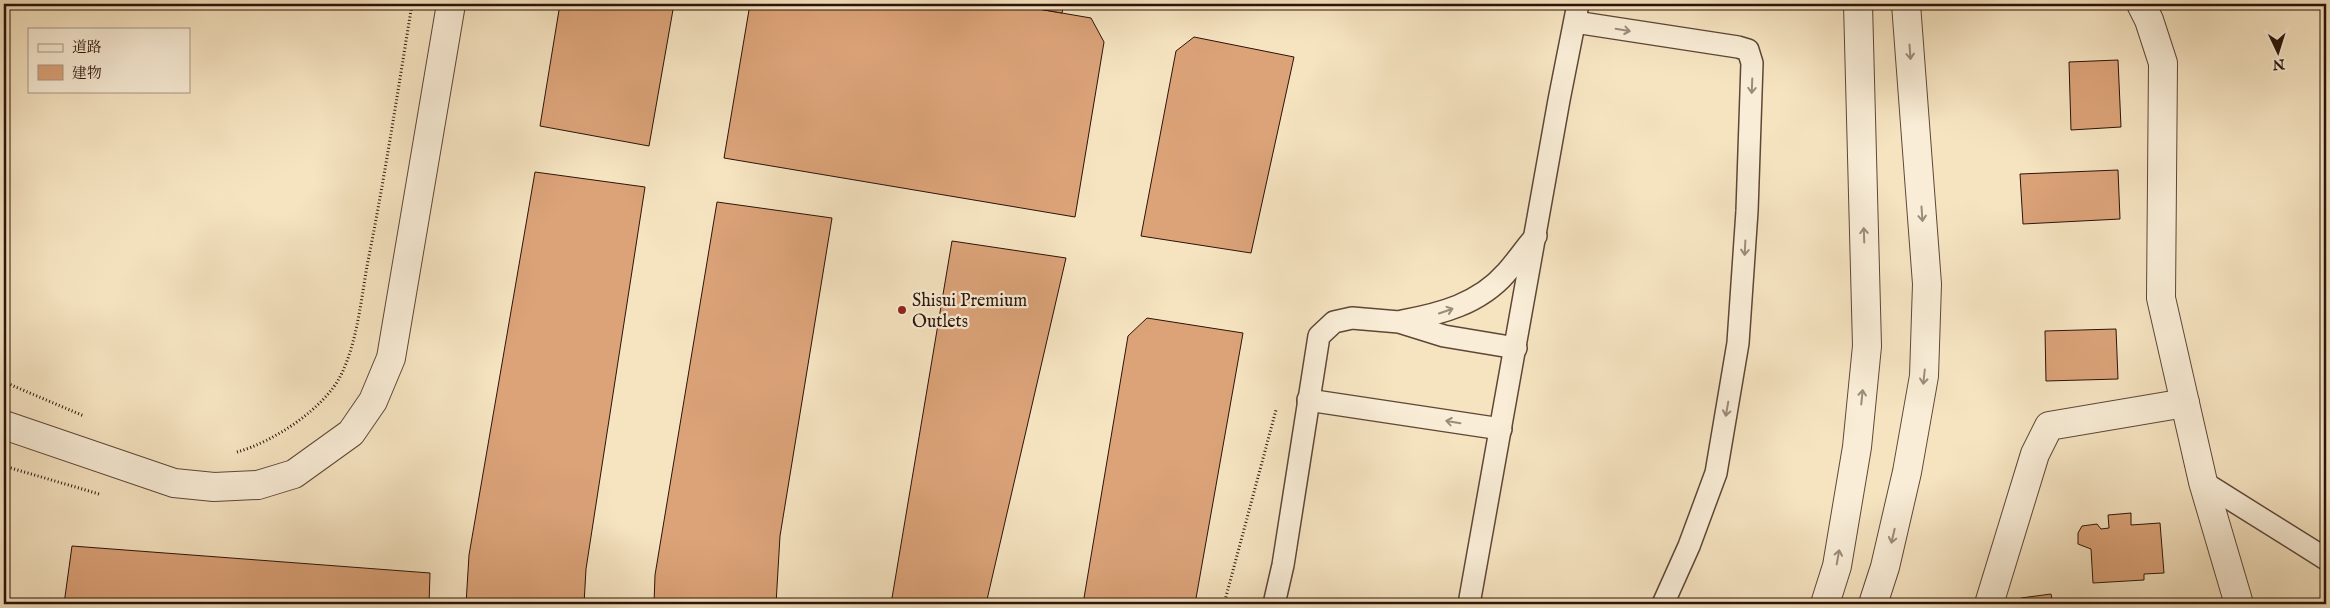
<svg xmlns="http://www.w3.org/2000/svg" width="2330" height="608" viewBox="0 0 2330 608" font-family="'IM FELL English','Noto Serif JP',serif">
  <rect width="100%" height="100%" fill="#f6e4c1"/>
  <filter id="stains"><feTurbulence type="fractalNoise" baseFrequency=".004" numOctaves="4"/><feColorMatrix values="0 0 0 0 .2 0 0 0 0 .09 0 0 0 0 .02 0 0 0 .5 -.17"/></filter>
  <radialGradient id="worn" r=".72"><stop offset=".6" stop-color="#630" stop-opacity="0"/><stop offset="1" stop-color="#630" stop-opacity=".3"/></radialGradient>
  <g fill="#dca379" stroke="#2b1309">
    <path d="M560,4H674L649,146L540,126Z"/>
    <path d="M750,4H1009L1091,18L1104,42L1075,217L724,158Z"/>
    <path d="M1009,4H1064L1062,13Z"/>
    <path d="M1194,37L1294,57L1251,253L1141,236L1176,51Z"/>
    <path d="M2118,60L2121,127L2071,130L2069,62Z"/>
    <path d="M2118,170L2120,219L2023,224L2020,174Z"/>
    <path d="M535,172L645,187L586,569L584,604H466L469,555Z"/>
    <path d="M717,202L832,218L780,536L776,604H654L655,575Z"/>
    <path d="M952,241L1066,258L986,604H891Z"/>
    <path d="M1147,318L1243,333L1195,604H1083L1128,336Z"/>
    <path d="M2116,329L2118,379L2046,381L2045,331Z"/>
    <path d="M2131,513V525L2160,523L2164,573L2144,574V580L2093,583L2091,549L2078,544V533L2082,526L2097,524L2101,529L2109,528L2108,515Z"/>
    <path d="M72,546L430,573L429,604H64Z"/>
    <path d="M2051,594L2053,604H2022L2021,598Z"/>
  </g>
  <g fill="none" stroke-linecap="round" stroke-linejoin="round">
    <g stroke="#5e4737" stroke-width="24">
      <g id="service">
        <path d="M1575,22L1738,47L1748,50L1752,63L1747,211L1738,343L1716,473L1689,546L1663,604"/>
        <path d="M1402,321C1440,314 1479,304 1506,273C1517,261 1525,248 1536,236"/>
        <path d="M1308,400L1501,429"/>
        <path d="M2203,482L2326,559"/>
        <path d="M1274,604L1283,565L1319,336L1334,322L1352,318L1399,322L1444,336L1516,348"/>
        <path d="M1469,604L1559,100L1578,4"/>
      </g>
    </g>
    <g stroke="#5e4737" stroke-width="30">
      <g id="minor">
        <path d="M2141,4L2149,20L2163,63L2161,298L2203,482L2239,604"/>
        <path d="M1989,604L2035,454L2049,426L2185,403"/>
      </g>
    </g>
    <g stroke="#5e4737" stroke-width="30">
      <g id="tertiary">
        <path d="M4,425L174,483L214,487L258,485L294,474L351,433L373,401L391,358L451,4"/>
        <path d="M1825,604L1837,566L1857,447L1867,346L1858,4"/>
        <path d="M1873,604L1885,567L1907,472L1924,376L1927,284L1906,4"/>
      </g>
    </g>
    <g stroke="#2b1309" stroke-width="3" stroke-dasharray="1 2.5" stroke-linecap="butt">
      <path d="M4,382L84,416"/>
      <path d="M237,452C273,442 324,409 341,375C358,340 361,298 368,261C385,176 398,90 412,4"/>
      <path d="M4,466L99,494"/>
      <path d="M1224,604L1276,410"/>
    </g>
    <use href="#service" stroke="#f9edd7" stroke-width="21"/>
    <use href="#minor" stroke="#f9edd7" stroke-width="28"/>
    <use href="#tertiary" stroke="#f9edd7" stroke-width="28"/>
  </g>
  <defs><path id="oneway-shaft" d="M-6 0H5M1.5-3L5.5 0L1.5 3" fill="none" stroke-width="1.6" stroke-linecap="round" stroke-linejoin="round" transform="scale(1.25)"/></defs>
  <g stroke="#9c8b7a">
    <use href="#oneway-shaft" transform="translate(1623 30) rotate(9)"/>
    <use href="#oneway-shaft" transform="translate(1910 52) rotate(86)"/>
    <use href="#oneway-shaft" transform="translate(1752 86) rotate(92)"/>
    <use href="#oneway-shaft" transform="translate(1922 214) rotate(86)"/>
    <use href="#oneway-shaft" transform="translate(1864 235) rotate(-92)"/>
    <use href="#oneway-shaft" transform="translate(1745 248) rotate(93)"/>
    <use href="#oneway-shaft" transform="translate(1446 311) rotate(-19)"/>
    <use href="#oneway-shaft" transform="translate(1924 377) rotate(96)"/>
    <use href="#oneway-shaft" transform="translate(1862 397) rotate(-84)"/>
    <use href="#oneway-shaft" transform="translate(1727 409) rotate(100)"/>
    <use href="#oneway-shaft" transform="translate(1453 422) rotate(-171)"/>
    <use href="#oneway-shaft" transform="translate(1893 536) rotate(103)"/>
    <use href="#oneway-shaft" transform="translate(1838 557) rotate(-80)"/>
  </g>
  <circle fill="#8f2418" stroke="#f9edd7" stroke-width="2" cx="902" cy="310" r="5"/>
  <g text-anchor="middle" stroke-width="4.5" stroke-linejoin="round" paint-order="stroke">
    <g font-size="18" fill="#2b1309" stroke="#f9edd7" text-anchor="start">
      <text x="912" y="306">Shisui Premium<tspan x="912" dy="21">Outlets</tspan></text>
    </g>
  </g>
  <rect width="2330" height="608" fill="none" stroke="#f6e4c1" stroke-width="20"/>
  <rect x="5" y="5" width="2320" height="598" fill="none" stroke="#2b1309" stroke-width="2.5"/>
  <rect x="10" y="10" width="2310" height="588" fill="none" stroke="#2b1309"/>
  <rect x="28" y="28" width="162" height="65" fill="#f9edd7" stroke="#a79685"/>
  <rect x="38" y="44" width="25" height="8" fill="#f9edd7" stroke="#a79685"/>
  <text x="72" y="52" font-size="15" fill="#2b1309">道路</text>
  <rect x="38" y="65" width="25" height="15" fill="#dca379" stroke="#a79685"/>
  <text x="72" y="78" font-size="15" fill="#2b1309">建物</text>
  <g transform="translate(2278 52) rotate(176)" stroke="#f9edd7" stroke-width="4" paint-order="stroke">
  <path d="M0-4L9 19L0 12L-9 19Z" fill="#2b1309"/>
  <text y="-8" font-size="14" font-weight="bold" text-anchor="middle" fill="#2b1309">N</text>
  </g>
  <rect width="100%" height="100%" filter="url(#stains)"/>
  <rect width="100%" height="100%" fill="url(#worn)"/>
</svg>
